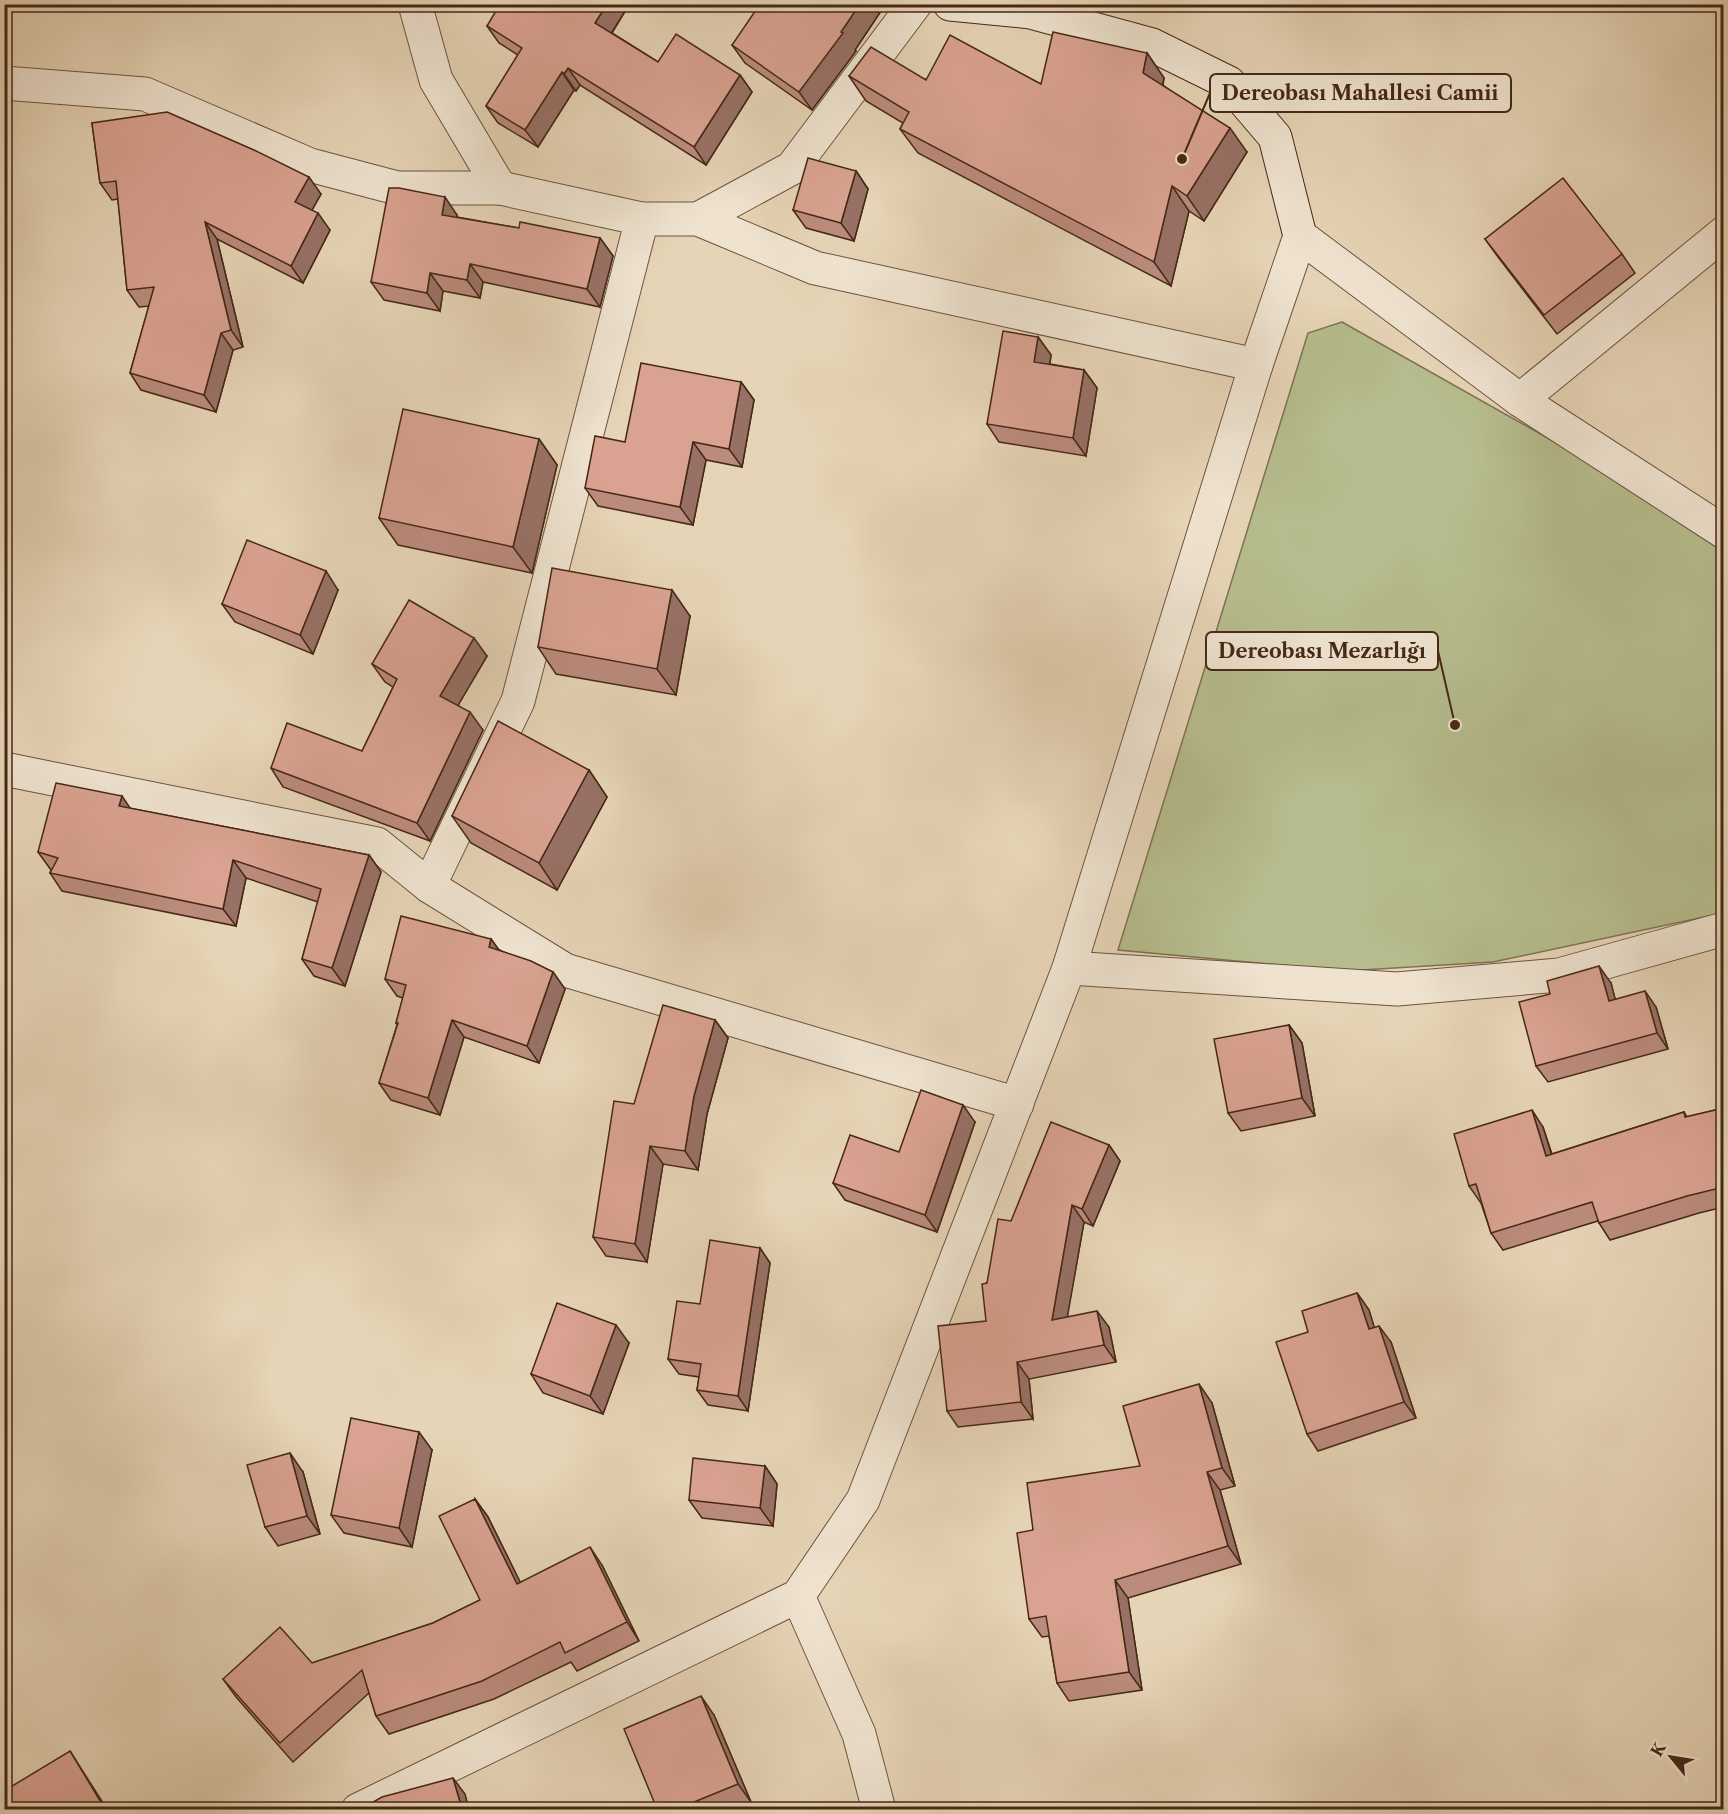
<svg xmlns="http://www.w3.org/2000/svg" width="1728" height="1814" viewBox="0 0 1728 1814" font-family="'Libre Caslon Text',serif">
  <rect width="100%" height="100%" fill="#e6d4b6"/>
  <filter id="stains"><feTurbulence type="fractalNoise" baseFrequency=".00333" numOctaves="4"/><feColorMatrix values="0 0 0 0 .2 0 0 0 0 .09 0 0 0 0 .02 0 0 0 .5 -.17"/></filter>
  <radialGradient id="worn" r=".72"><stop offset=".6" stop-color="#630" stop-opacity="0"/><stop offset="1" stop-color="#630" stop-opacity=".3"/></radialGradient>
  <path fill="#b6bc8d" stroke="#7e7252" stroke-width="1.5" d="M1342,322L1723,537V913L1493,962L1345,971L1118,950L1308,333Z"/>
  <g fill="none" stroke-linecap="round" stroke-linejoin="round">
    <g stroke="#6e533e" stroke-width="35">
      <g id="street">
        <path d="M415,4L436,80L500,188"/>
        <path d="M4,83L145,94L310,165L397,188H500L642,219H698L815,268L1256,365"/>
        <path d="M698,219L792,168L915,4"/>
        <path d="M1520,400L1724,233"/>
        <path d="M4,769L377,844L429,886L565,970L1017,1104"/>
        <path d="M429,886L518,701L642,219"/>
        <path d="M1069,968L1397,989L1559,975L1724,929"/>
        <path d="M798,1596L859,1734L879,1810"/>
        <path d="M358,1810L798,1596L863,1500L1069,968L1256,365L1300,236L1520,400L1724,532"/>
      </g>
    </g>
    <g stroke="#462816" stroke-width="35">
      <path id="secondary" d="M950,4L1031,12L1152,45L1229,83L1275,137L1300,236"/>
    </g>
    <use href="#street" stroke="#efe3d0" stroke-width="33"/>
    <use href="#secondary" stroke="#efe3d0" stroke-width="33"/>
  </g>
  <g fill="#bb8b7d" stroke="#462816" stroke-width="1.5">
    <path d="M885,5L855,50L856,51L812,110L745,63L732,45Z"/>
    <path d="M624,13L612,33L658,62L740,75L752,92L706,165L580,85L576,91L574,90L538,147L498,123L486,106L518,55L499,43L487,26Z"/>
    <path d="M1147,53L1164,78L1163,85L1247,152L1204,221L1189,211L1171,286L918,153L900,129L903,123L866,101L849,76L1041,84Z"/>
    <path d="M92,123L321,194L312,210L330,230L303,283L217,239L243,347L233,350L216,412L141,390L130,373L149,306L139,307L127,290L118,199L112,200L100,183Z"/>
    <path d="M856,171L868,189L854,241L806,228L793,210Z"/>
    <path d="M457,215V217L519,228L600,238L613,256L600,307L483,282L480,298L443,291L440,311L384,300L371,282Z"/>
    <path d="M1485,239L1622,254L1635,273L1557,334L1498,257Z"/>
    <path d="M1038,337L1051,355L1050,364L1084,370L1097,388L1086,456L999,442L987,424Z"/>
    <path d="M741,382L754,400L742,467L706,460L693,525L598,506L585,488Z"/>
    <path d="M539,439L557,465L532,573L398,545L379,518Z"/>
    <path d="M338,590L313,654L235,622L222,604Z"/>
    <path d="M690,616L676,695L556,674L538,647Z"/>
    <path d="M487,656L458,705L483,730L430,841L283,787L271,768L362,751L393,687L385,682L372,664Z"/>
    <path d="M589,770L607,797L557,890L471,843L452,816Z"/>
    <path d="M129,808L369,855L381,872L345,986L314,976L302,959L318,902L246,878L236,926L62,891L50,873L51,870L38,852Z"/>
    <path d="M491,939L499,950L553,972L565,989L539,1063L464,1037L440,1115L391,1100L379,1083L397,1025L396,1023L403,998L397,996L385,979Z"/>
    <path d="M1611,983L1615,999L1656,1007L1668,1049L1548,1082L1536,1066Z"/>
    <path d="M715,1020L728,1038L707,1114L698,1170L663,1164L647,1262L606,1256L593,1237L634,1104Z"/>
    <path d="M1289,1025L1302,1043L1315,1116L1241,1131L1228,1113Z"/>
    <path d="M1724,1108V1207L1699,1213L1610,1240L1599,1223L1598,1221L1503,1250L1491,1233L1481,1203L1469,1186L1543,1127L1552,1154L1684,1112L1687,1117Z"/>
    <path d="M975,1122L937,1232L845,1200L833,1183L899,1152Z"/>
    <path d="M1109,1145L1120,1161L1093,1226L1084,1222L1067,1317L1109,1327L1116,1362L1029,1379L1033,1419L958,1427L947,1411L986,1321L987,1283L1011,1221Z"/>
    <path d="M760,1248L770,1263L748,1411L708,1405L697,1390L699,1377L679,1374L668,1359L700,1304Z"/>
    <path d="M1357,1293L1369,1310L1374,1327L1391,1342L1416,1418L1318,1451L1307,1434L1308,1332Z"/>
    <path d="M629,1343L603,1414L543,1393L531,1374Z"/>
    <path d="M1212,1403L1235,1486L1220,1490L1241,1564L1128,1598L1142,1690L1069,1701L1057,1683L1049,1636L1042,1637L1029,1619L1033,1530L1140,1466Z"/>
    <path d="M432,1450L412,1547L344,1533L331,1515Z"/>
    <path d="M765,1466L777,1484L773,1526L702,1518L689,1500Z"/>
    <path d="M303,1472L320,1534L278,1546L265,1527Z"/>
    <path d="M475,1499L488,1517L520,1582L602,1565L639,1641L577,1671L571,1662L494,1699L389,1734L376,1716L369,1693L293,1762L236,1697L223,1679L312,1663L433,1623L480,1600Z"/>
    <path d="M714,1715L751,1802L734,1809H657Z"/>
  </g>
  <g fill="#987166" stroke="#462816" stroke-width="1.5">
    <path d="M607,4H618L624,13L607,40L595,23Z"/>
    <path d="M860,4L885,5L855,50L856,51L812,110L799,92Z"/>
    <path d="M1147,53L1164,78L1160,97L1143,73Z"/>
    <path d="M568,68L580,85L576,91L564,74Z"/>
    <path d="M562,72L574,90L538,147L525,130Z"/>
    <path d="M740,75L752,92L706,165L694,147Z"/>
    <path d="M1230,128L1247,152L1204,221L1187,196Z"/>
    <path d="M856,171L868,189L854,241L841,223Z"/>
    <path d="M309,177L321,194L307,219L295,202Z"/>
    <path d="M1172,186L1189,211L1171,286L1154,262Z"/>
    <path d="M445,197L457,215L454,233L442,215Z"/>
    <path d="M318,213L330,230L303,283L291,266Z"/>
    <path d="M205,222L217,239L243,347L231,330Z"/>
    <path d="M600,238L613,256L600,307L587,289Z"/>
    <path d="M470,264L483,282L480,298L467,280Z"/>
    <path d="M430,273L443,291L440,311L427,293Z"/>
    <path d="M221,333L233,350L216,412L204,395Z"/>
    <path d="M1038,337L1051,355L1047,380L1034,362Z"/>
    <path d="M1084,370L1097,388L1086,456L1073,438Z"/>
    <path d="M741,382L754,400L742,467L729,449Z"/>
    <path d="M539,439L557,465L532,573L513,547Z"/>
    <path d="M693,442L706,460L693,525L680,507Z"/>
    <path d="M4,526L7,529L4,562Z"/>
    <path d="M326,571L338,590L313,654L300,635Z"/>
    <path d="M672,590L690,616L676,695L657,669Z"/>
    <path d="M474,638L487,656L453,714L440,696Z"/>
    <path d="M470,712L483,730L430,841L417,823Z"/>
    <path d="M589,770L607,797L557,890L539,863Z"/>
    <path d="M122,796L134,814L119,806Z"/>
    <path d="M369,855L381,872L345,986L332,968Z"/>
    <path d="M233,860L246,878L236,926L223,909Z"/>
    <path d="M491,939L503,956L489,947Z"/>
    <path d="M1599,966L1611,983L1620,1018L1609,1001Z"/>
    <path d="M553,972L565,989L539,1063L527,1046Z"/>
    <path d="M1645,991L1656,1007L1668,1049L1657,1033Z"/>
    <path d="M452,1020L464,1037L440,1115L428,1098Z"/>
    <path d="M715,1020L728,1038L707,1114L698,1170L685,1151L694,1096Z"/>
    <path d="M1289,1025L1302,1043L1315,1116L1302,1098Z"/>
    <path d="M963,1105L975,1122L937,1232L925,1215Z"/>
    <path d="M1532,1110L1543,1127L1557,1173L1546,1156Z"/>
    <path d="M1109,1145L1120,1161L1093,1226L1082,1209Z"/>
    <path d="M650,1146L663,1164L647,1262L635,1244Z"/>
    <path d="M1072,1205L1084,1222L1064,1336L1052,1320Z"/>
    <path d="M760,1248L770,1263L748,1411L738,1396Z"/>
    <path d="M1357,1293L1369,1310L1380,1346L1369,1329Z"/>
    <path d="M1097,1311L1109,1327L1116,1362L1104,1345Z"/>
    <path d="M616,1325L629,1343L603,1414L590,1396Z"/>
    <path d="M1379,1326L1391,1342L1416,1418L1404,1402Z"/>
    <path d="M1017,1362L1029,1379L1033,1419L1021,1402Z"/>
    <path d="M1199,1384L1212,1403L1235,1486L1222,1468Z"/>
    <path d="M419,1432L432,1450L412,1547L399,1528Z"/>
    <path d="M290,1453L303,1472L320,1534L307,1516Z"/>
    <path d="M765,1466L777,1484L773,1526L760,1508Z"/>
    <path d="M1207,1472L1220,1490L1241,1564L1228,1546Z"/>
    <path d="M475,1499L488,1517L530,1602L517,1584Z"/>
    <path d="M590,1547L602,1565L639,1641L627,1622Z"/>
    <path d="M1115,1580L1128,1598L1142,1690L1129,1672Z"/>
    <path d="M701,1696L714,1715L751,1802L738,1784Z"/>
    <path d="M70,1751L82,1770L107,1809H105Z"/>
    <path d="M453,1778L465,1794L469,1809H462Z"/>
  </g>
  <g fill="#d9a291" stroke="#462816" stroke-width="1.5">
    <path d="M500,4H607L595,23L658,62L676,34L740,75L694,147L568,68L564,74L562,72L525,130L486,106L522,48L487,26Z"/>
    <path d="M760,4H860L841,32L843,33L799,92L732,45Z"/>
    <path d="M1053,32L1147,53L1143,73L1230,128L1187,196L1172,186L1154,262L900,129L909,112L849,76L871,47L926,80L950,35L1041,84Z"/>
    <path d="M167,112L254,150L309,177L295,202L318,213L291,266L205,222L231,330L221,333L204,395L130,373L154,287L127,290L116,181L100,183L92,123Z"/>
    <path d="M808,158L856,171L841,223L793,210Z"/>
    <path d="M1563,178L1622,254L1544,315L1485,239Z"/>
    <path d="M389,188H399L445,197L442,215L519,228L520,222L600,238L587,289L470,264L467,280L430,273L427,293L371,282Z"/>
    <path d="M1003,331L1038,337L1034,362L1084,370L1073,438L987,424Z"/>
    <path d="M641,363L741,382L729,449L693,442L680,507L585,488L595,436L625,442Z"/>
    <path d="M403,409L539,439L513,547L379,518Z"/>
    <path d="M247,540L326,571L300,635L222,604Z"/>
    <path d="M552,568L672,590L657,669L538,647Z"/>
    <path d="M409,600L474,638L440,696L470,712L417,823L271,768L287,723L362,751L397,679L372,664Z"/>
    <path d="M498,721L589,770L539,863L452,816Z"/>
    <path d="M56,783L122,796L119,806L369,855L332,968L302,959L321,889L233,860L223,909L50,873L58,858L38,852Z"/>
    <path d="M401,916L491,939L489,947L531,961L553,972L527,1046L452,1020L428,1098L379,1083L398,1023H396L406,985L385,979Z"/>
    <path d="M1599,966L1609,1001L1645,991L1657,1033L1536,1066L1519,1002L1550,994L1547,981Z"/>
    <path d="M663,1005L715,1020L694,1096L685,1151L650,1146L635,1244L593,1237L614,1101L634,1104Z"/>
    <path d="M1289,1025L1302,1098L1228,1113L1214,1039Z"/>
    <path d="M921,1090L963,1105L925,1215L833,1183L850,1135L899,1152Z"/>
    <path d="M1724,1108V1187L1687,1196L1599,1223L1592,1202L1491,1233L1476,1184L1469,1186L1454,1134L1532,1110L1546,1156L1684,1112L1685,1117Z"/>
    <path d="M1051,1122L1109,1145L1082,1209L1072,1205L1052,1320L1097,1311L1104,1345L1017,1362L1021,1402L947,1411L938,1326L986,1321L982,1284L987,1283L998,1219L1011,1221Z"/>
    <path d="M710,1240L760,1248L738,1396L697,1390L701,1364L668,1359L677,1301L700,1304Z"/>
    <path d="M1357,1293L1369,1329L1379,1326L1404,1402L1307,1434L1276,1342L1308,1332L1302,1311Z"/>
    <path d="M557,1303L616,1325L590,1396L531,1374Z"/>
    <path d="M1199,1384L1222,1468L1207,1472L1228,1546L1115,1580L1129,1672L1057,1683L1046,1616L1029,1619L1017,1533L1033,1530L1027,1483L1140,1466L1123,1406Z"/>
    <path d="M351,1418L419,1432L399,1528L331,1515Z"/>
    <path d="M290,1453L307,1516L265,1527L247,1465Z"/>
    <path d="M693,1458L765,1466L760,1508L689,1500Z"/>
    <path d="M475,1499L517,1584L590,1547L627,1622L565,1653L560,1642L482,1681L376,1716L362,1670L280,1743L223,1679L280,1627L312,1663L433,1623L480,1600L439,1516Z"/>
    <path d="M701,1696L738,1784L677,1809H657L624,1729Z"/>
    <path d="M70,1751L105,1809H4V1791Z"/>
    <path d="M453,1778L462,1809H375L373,1802L382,1797Z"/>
  </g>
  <path fill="none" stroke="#462816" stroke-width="2" d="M1182 159L1210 93M1455 725L1438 651"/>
  <g fill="#462816" stroke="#efe3d0" stroke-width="2">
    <circle cx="1182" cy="159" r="6"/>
    <circle cx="1455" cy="725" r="6"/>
  </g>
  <g fill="#efe3d0" stroke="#462816" stroke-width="2">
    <rect x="1210" y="74" width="301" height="38" rx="6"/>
    <rect x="1206" y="632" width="232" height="38" rx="6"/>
  </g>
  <g font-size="20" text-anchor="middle" font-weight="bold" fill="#462816">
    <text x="1360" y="100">Dereobası Mahallesi Camii</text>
    <text x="1322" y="658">Dereobası Mezarlığı</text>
  </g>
  <rect width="1728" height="1814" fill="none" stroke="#e6d4b6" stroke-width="24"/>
  <rect x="6" y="6" width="1716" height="1802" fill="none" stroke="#462816" stroke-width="3"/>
  <rect x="12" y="12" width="1704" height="1790" fill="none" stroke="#462816" stroke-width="1.5"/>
  <g transform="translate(1671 1757) rotate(300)" stroke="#efe3d0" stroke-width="4.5" paint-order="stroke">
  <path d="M0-4.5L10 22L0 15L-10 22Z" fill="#462816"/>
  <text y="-9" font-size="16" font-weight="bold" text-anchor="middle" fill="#462816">K</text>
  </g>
  <rect width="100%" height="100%" filter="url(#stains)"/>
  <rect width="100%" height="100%" fill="url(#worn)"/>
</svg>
